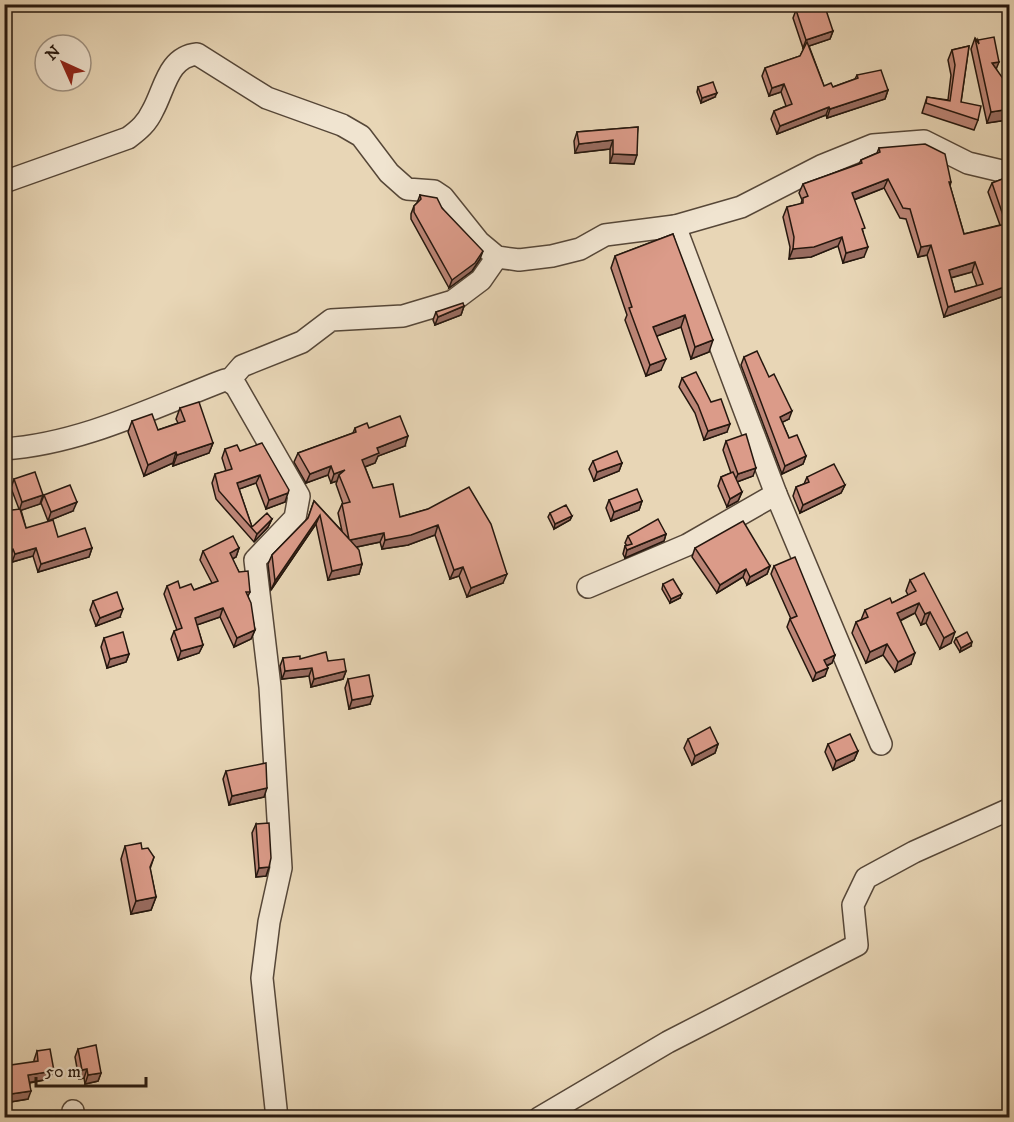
<svg xmlns="http://www.w3.org/2000/svg" width="1014" height="1122" viewBox="0 0 1014 1122" font-family="'IM FELL DW Pica',serif">
  <rect width="100%" height="100%" fill="#e8d6b6"/>
  <filter id="stains"><feTurbulence type="fractalNoise" baseFrequency=".00333" numOctaves="4"/><feColorMatrix values="0 0 0 0 .2 0 0 0 0 .09 0 0 0 0 .02 0 0 0 .5 -.17"/></filter>
  <radialGradient id="worn" r=".72"><stop offset=".6" stop-color="#630" stop-opacity="0"/><stop offset="1" stop-color="#630" stop-opacity=".3"/></radialGradient>
  <g fill="none" stroke-linecap="round" stroke-linejoin="round">
    <g stroke="#564738" stroke-width="24">
      <g id="minor">
        <path d="M4,182L128,138C139,130 147,123 153,110C165,88 168,57 197,54L267,98L342,125L361,136L389,173L407,189L434,191L443,197L479,242L497,257L519,260L552,256L580,249L605,235L675,226L741,207L821,166L873,145L924,141L968,163L1010,173"/>
        <path d="M675,226L776,494L881,744"/>
        <path d="M4,449C81,444 154,407 225,380L229,381"/>
        <path d="M588,587L687,545L776,494"/>
        <path d="M73,1111L74,1118"/>
        <path d="M277,1118L262,978L269,922L281,868L270,687L255,560L295,518L299,496L236,386L229,381L242,366L302,342L331,320L403,316L453,301L481,280L497,257"/>
        <path d="M539,1118L668,1042L857,945L853,905L866,878L914,852L1010,809"/>
      </g>
    </g>
    <use href="#minor" stroke="#f0e4d0" stroke-width="21"/>
  </g>
  <g fill="#bc8576" stroke="#25170e" stroke-width="1.5" fill-rule="evenodd">
    <path d="M796,10L833,31L830,39L809,46L824,86L833,87L855,79L857,75L888,90L885,99L827,118L826,115L777,134L771,119L774,111L786,106L781,92L769,96L762,76L765,68L800,56L804,48H803L793,18Z"/>
    <path d="M975,38L978,42V40L996,69L1010,95V139L1005,126L1007,120L987,123L971,49Z"/>
    <path d="M969,46L961,102L978,120L974,130L922,113L927,97L948,100L951,75L948,60L952,50Z"/>
    <path d="M698,87L715,97L701,103L697,92Z"/>
    <path d="M638,127L634,164L610,163V149L575,153L574,141L577,132Z"/>
    <path d="M879,148L951,182L950,186L964,234L1000,225L988,192L992,183L1010,176V302H1008L1007,295L944,317L927,255L918,257L906,219L900,218L884,188L854,200L863,232L864,257L843,263L838,246L811,257L789,259L790,247L783,217L787,207L801,204L802,200L799,193L803,184L859,164L861,160L877,153ZM972,272L977,286L955,292L951,278Z"/>
    <path d="M420,195L442,208L480,259L472,271L449,288L411,219V214L414,206L417,203Z"/>
    <path d="M673,234L709,352L691,359L681,327L657,336L661,370L646,376L625,320L627,315L611,268L615,256Z"/>
    <path d="M464,306L461,315L435,325L433,320L436,312Z"/>
    <path d="M744,357L789,419L782,422L789,438L806,456L803,464L782,474L741,365Z"/>
    <path d="M682,378L727,432L704,440L695,413L679,387Z"/>
    <path d="M180,408L213,443L209,453L173,466V463L144,476L128,432L132,421L158,430L178,423L176,419Z"/>
    <path d="M355,428H369L405,446L378,456L375,463L365,467L373,488L400,517L428,509L503,583L467,597L459,576L450,579L435,535L408,545L382,549L380,542L357,547L362,564L359,574L328,580L316,524L271,590L268,564L272,555L308,518L314,501L342,531L338,513L342,504H343L336,484L337,481L331,483L328,475L306,483L294,462L298,453L353,433Z"/>
    <path d="M726,441L753,476L737,482L742,492L738,501L727,507L718,486L721,477L731,473L723,450Z"/>
    <path d="M225,449L240,451L285,502L266,509L256,483L239,489L252,527L272,519L268,527L254,542L216,499L212,483L215,474L226,471L222,458Z"/>
    <path d="M593,461L622,463L619,471L594,481L589,469Z"/>
    <path d="M807,477L845,485L841,493L800,513L793,496L796,487L804,484Z"/>
    <path d="M14,479L40,504L21,510L26,528L92,548L89,557L38,572L33,556L12,562L10,557L19,509L11,488Z"/>
    <path d="M44,495L73,511L48,521L41,503Z"/>
    <path d="M609,500L642,501L639,510L611,521L606,508Z"/>
    <path d="M550,513L572,516L570,520L554,529L548,517Z"/>
    <path d="M666,534L664,541L625,558L623,554L625,546H627L625,543L628,536Z"/>
    <path d="M239,548L236,557L232,559L250,592L248,596L255,630L251,639L234,647L220,617L197,625L203,645L199,653L178,660L171,639L174,631L177,630L164,594L167,586L194,590L212,583L200,560L203,551Z"/>
    <path d="M695,548L770,566L767,574L747,585L743,577L717,593L692,557Z"/>
    <path d="M774,566L835,655L832,663L827,666L825,676L813,681L787,627L790,619H791L771,574Z"/>
    <path d="M910,580L951,643L940,649L926,623L921,625L915,613L900,621L911,664L895,672L883,655L866,663L852,633L856,622L861,620L865,610L892,603L908,595L906,591Z"/>
    <path d="M663,584L680,598L670,603L662,589Z"/>
    <path d="M93,601L120,617L96,626L90,610Z"/>
    <path d="M104,638L129,654L126,662L107,668L101,647Z"/>
    <path d="M956,638L971,646L960,652L954,642Z"/>
    <path d="M283,658L328,661L346,671L343,679L311,687L309,676L282,679L280,666Z"/>
    <path d="M348,679L370,704L349,709L345,688Z"/>
    <path d="M688,739L718,744L715,753L692,765L684,748Z"/>
    <path d="M828,744L858,751L854,760L833,770L825,752Z"/>
    <path d="M226,771L264,797L229,805L223,779Z"/>
    <path d="M256,824L269,867L266,876L256,877L252,833Z"/>
    <path d="M125,846L142,849L154,857L150,869L156,897L151,910L131,914L121,859Z"/>
    <path d="M78,1049L101,1073L98,1081L85,1084L84,1078L79,1079L75,1057Z"/>
    <path d="M37,1051L50,1079L30,1083L28,1099L4,1103L34,1062V1060Z"/>
  </g>
  <g fill="#996c60" stroke="#25170e" stroke-width="1.5">
    <path d="M833,31L830,39L803,48L806,40Z"/>
    <path d="M999,62L995,72L992,63Z"/>
    <path d="M784,84L781,92L769,96L772,88Z"/>
    <path d="M888,90L885,99L827,118L830,109Z"/>
    <path d="M717,93L715,97L701,103L702,98Z"/>
    <path d="M829,107L826,115L777,134L780,126Z"/>
    <path d="M1010,109V120L1008,118L1007,120L987,123L991,112Z"/>
    <path d="M613,140L610,149L575,153L579,144Z"/>
    <path d="M613,154L637,155L634,164L610,163Z"/>
    <path d="M888,179L884,188L848,202L852,193Z"/>
    <path d="M842,237L838,246L811,257L789,259L793,249Z"/>
    <path d="M931,245L927,255L918,257L921,247Z"/>
    <path d="M868,247L864,257L843,263L846,253Z"/>
    <path d="M483,251L480,259L472,271L449,288L452,280Z"/>
    <path d="M975,262L972,272L946,279L949,270Z"/>
    <path d="M1010,285L1007,295L944,317L948,307Z"/>
    <path d="M464,306L461,315L435,325L438,317Z"/>
    <path d="M685,315L681,327L649,339L653,327Z"/>
    <path d="M713,340L709,352L691,359L695,347Z"/>
    <path d="M666,359L661,370L646,376L650,365Z"/>
    <path d="M792,411L789,419L777,425L780,417Z"/>
    <path d="M730,424L727,432L704,440L708,431Z"/>
    <path d="M408,436L405,446L378,456L375,463L359,469L362,460L377,448Z"/>
    <path d="M213,443L209,453L173,466L177,455Z"/>
    <path d="M176,452L173,463L144,476L148,465Z"/>
    <path d="M806,456L803,464L782,474L785,466Z"/>
    <path d="M622,463L619,471L594,481L597,472Z"/>
    <path d="M331,466L328,475L306,483L310,474Z"/>
    <path d="M756,468L753,476L734,483L738,474Z"/>
    <path d="M345,470L339,475L337,481L331,483L334,474Z"/>
    <path d="M260,475L256,483L234,491L237,483Z"/>
    <path d="M12,483L9,491L4,493V485Z"/>
    <path d="M845,485L841,493L800,513L803,505Z"/>
    <path d="M742,492L738,501L727,507L730,499Z"/>
    <path d="M288,493L285,502L266,509L269,500Z"/>
    <path d="M43,495L40,504L19,511L22,502Z"/>
    <path d="M642,501L639,510L611,521L614,512Z"/>
    <path d="M77,502L73,511L48,521L51,512Z"/>
    <path d="M320,515L316,524L271,590L275,581Z"/>
    <path d="M572,516L570,520L554,529L555,524Z"/>
    <path d="M272,519L268,527L254,542L257,534Z"/>
    <path d="M438,525L435,535L408,545L382,549L385,540Z"/>
    <path d="M384,533L380,542L347,549L350,540Z"/>
    <path d="M666,534L664,541L625,558L627,550Z"/>
    <path d="M36,548L33,556L12,562L15,554Z"/>
    <path d="M92,548L89,557L38,572L41,564Z"/>
    <path d="M239,548L236,557L226,562L230,553Z"/>
    <path d="M13,549L10,557L4,559V551Z"/>
    <path d="M362,564L359,574L328,580L332,571Z"/>
    <path d="M770,566L767,574L747,585L750,577Z"/>
    <path d="M463,567L459,576L450,579L454,570Z"/>
    <path d="M746,569L743,577L717,593L720,585Z"/>
    <path d="M507,574L503,583L467,597L471,588Z"/>
    <path d="M682,594L680,598L670,603L671,599Z"/>
    <path d="M919,603L915,613L893,624L897,613Z"/>
    <path d="M223,608L220,617L191,627L195,618Z"/>
    <path d="M123,609L120,617L96,626L100,618Z"/>
    <path d="M930,612L926,623L921,625L925,614Z"/>
    <path d="M255,630L251,639L234,647L237,638Z"/>
    <path d="M955,632L951,643L940,649L944,638Z"/>
    <path d="M972,642L971,646L960,652L961,648Z"/>
    <path d="M887,644L883,655L866,663L870,652Z"/>
    <path d="M203,645L199,653L178,660L181,651Z"/>
    <path d="M915,653L911,664L895,672L898,662Z"/>
    <path d="M129,654L126,662L107,668L110,659Z"/>
    <path d="M835,655L832,663L821,668L824,660Z"/>
    <path d="M312,668L309,676L282,679L285,671Z"/>
    <path d="M828,668L825,676L813,681L816,673Z"/>
    <path d="M346,671L343,679L311,687L314,679Z"/>
    <path d="M373,696L370,704L349,709L352,700Z"/>
    <path d="M718,744L715,753L692,765L695,756Z"/>
    <path d="M858,751L854,760L833,770L836,761Z"/>
    <path d="M267,788L264,797L229,805L232,796Z"/>
    <path d="M269,867L266,876L256,877L259,868Z"/>
    <path d="M156,897L151,910L131,914L136,901Z"/>
    <path d="M87,1069L84,1078L79,1079L82,1070Z"/>
    <path d="M54,1071L50,1079L25,1083L28,1075Z"/>
    <path d="M101,1073L98,1081L85,1084L88,1075Z"/>
    <path d="M31,1091L28,1099L4,1103V1095Z"/>
  </g>
  <g fill="#db9b89" stroke="#25170e" stroke-width="1.5" fill-rule="evenodd">
    <path d="M810,4H824L833,31L806,40L796,10Z"/>
    <path d="M994,37L999,62L992,63L1004,80L1010,95V109L991,112L975,38L979,44L978,40Z"/>
    <path d="M807,42L824,86L831,83L833,87L858,78L857,75L881,70L888,90L830,109L829,107L780,126L774,111L792,104L784,84L772,88L765,68L800,56Z"/>
    <path d="M969,46L961,102L981,106L978,120L926,103L927,97L950,101L955,65L952,50Z"/>
    <path d="M713,82L717,93L702,98L698,87Z"/>
    <path d="M638,127L637,155L613,154V140L579,144L577,132Z"/>
    <path d="M925,144L945,154L951,182H949L964,234L1006,224L992,183L1010,176V285L948,307L931,245L921,247L910,209L903,208L888,179L852,193L865,228L862,229L868,247L846,253L842,237L814,247L793,249L794,237L787,207L803,203V198L808,196L803,184L862,163L861,160L880,152L879,148ZM975,262L983,284L955,292L949,270Z"/>
    <path d="M420,195L437,198L442,208L483,251L475,263L452,280L414,212V206L421,199Z"/>
    <path d="M673,234L713,340L695,347L685,315L653,327L666,359L650,365L629,308L632,307L615,256Z"/>
    <path d="M463,303L464,306L438,317L436,312Z"/>
    <path d="M757,351L769,377L774,374L792,411L780,417L789,438L797,435L806,456L785,466L744,357Z"/>
    <path d="M696,372L711,402L721,399L730,424L708,431L698,405L682,378Z"/>
    <path d="M199,402L213,443L177,455L176,452L148,465L132,421L152,414L158,430L185,421L180,408Z"/>
    <path d="M400,416L408,436L377,448L379,453L362,460L373,488L393,484L400,517L428,509L469,487L491,524L507,574L471,588L463,567L454,570L438,525L411,535L385,540L384,533L350,540L359,550L362,564L332,571L320,515L275,581L272,555L308,518L314,501L349,539L342,504L350,502L339,475L345,470L334,474L331,466L310,474L298,453L356,432L355,428L367,423L369,428Z"/>
    <path d="M746,434L756,468L738,474L726,441Z"/>
    <path d="M262,443L289,490L288,493L269,500L260,475L237,483L252,527L267,513L272,519L257,534L219,491L215,474L232,469L225,449L237,445L240,451Z"/>
    <path d="M617,451L622,463L597,472L593,461Z"/>
    <path d="M4,460L12,483L4,485Z"/>
    <path d="M834,464L845,485L803,505L796,487L809,482L807,477Z"/>
    <path d="M35,472L43,495L22,502L14,479Z"/>
    <path d="M733,472L742,492L730,499L721,477Z"/>
    <path d="M70,485L77,502L51,512L44,495Z"/>
    <path d="M637,489L642,501L614,512L609,500Z"/>
    <path d="M566,505L572,516L555,524L550,513Z"/>
    <path d="M20,509L26,528L53,520L58,537L85,528L92,548L41,564L36,548L15,554L13,549L4,551V511Z"/>
    <path d="M658,519L666,534L627,550L625,546L632,544L628,536Z"/>
    <path d="M743,521L770,566L750,577L746,569L720,585L695,548Z"/>
    <path d="M233,536L239,548L230,553L239,572L248,571L250,592H246L251,603L255,630L237,638L223,608L195,618L203,645L181,651L174,631L182,628L167,586L178,581L180,588L191,584L194,590L218,581L203,551Z"/>
    <path d="M795,557L835,655L824,660L828,668L816,673L790,619L797,616L774,566Z"/>
    <path d="M924,573L955,632L944,638L930,612L925,614L919,603L897,613L915,653L898,662L887,644L870,652L856,622L868,617L865,610L890,598L892,603L916,591L910,580Z"/>
    <path d="M673,579L682,594L671,599L663,584Z"/>
    <path d="M117,592L123,609L100,618L93,601Z"/>
    <path d="M123,632L129,654L110,659L104,638Z"/>
    <path d="M967,632L972,642L961,648L956,638Z"/>
    <path d="M326,652L328,661L344,659L346,671L314,679L312,668L285,671L283,658L300,656V659Z"/>
    <path d="M369,675L373,696L352,700L348,679Z"/>
    <path d="M710,727L718,744L695,756L688,739Z"/>
    <path d="M850,734L858,751L836,761L828,744Z"/>
    <path d="M266,763L267,788L232,796L226,771Z"/>
    <path d="M269,823L271,858L269,867L259,868L256,824Z"/>
    <path d="M141,843L142,849L148,848L154,857L150,867L156,897L136,901L125,846Z"/>
    <path d="M96,1045L101,1073L88,1075L87,1069L82,1070L78,1049Z"/>
    <path d="M50,1049L54,1071L28,1075L31,1091L4,1095V1066L38,1061L37,1051Z"/>
  </g>
  <rect width="1014" height="1122" fill="none" stroke="#e8d6b6" stroke-width="24"/>
  <rect x="6" y="6" width="1002" height="1110" fill="none" stroke="#25170e" stroke-width="3"/>
  <rect x="12" y="12" width="990" height="1098" fill="none" stroke="#25170e" stroke-width="1.5"/>
  <g transform="translate(63 63) rotate(315)"><circle r="28" fill="#f0e4d0" stroke="#9f9282" stroke-width="1.5"/>
  <path d="M0-4.5L10 22L0 15L-10 22Z" fill="#8f2418"/>
  <text y="-9" font-size="16" font-weight="bold" text-anchor="middle" fill="#25170e">N</text>
  </g>
  <path d="M36 1077v9h110v-9" fill="none" stroke="#25170e" stroke-width="3"/>
  <text x="45" y="1077" font-size="18" fill="#25170e" stroke="#f0e4d0" stroke-width="4.5" paint-order="stroke">50 m</text>
  <rect width="100%" height="100%" filter="url(#stains)"/>
  <rect width="100%" height="100%" fill="url(#worn)"/>
</svg>
